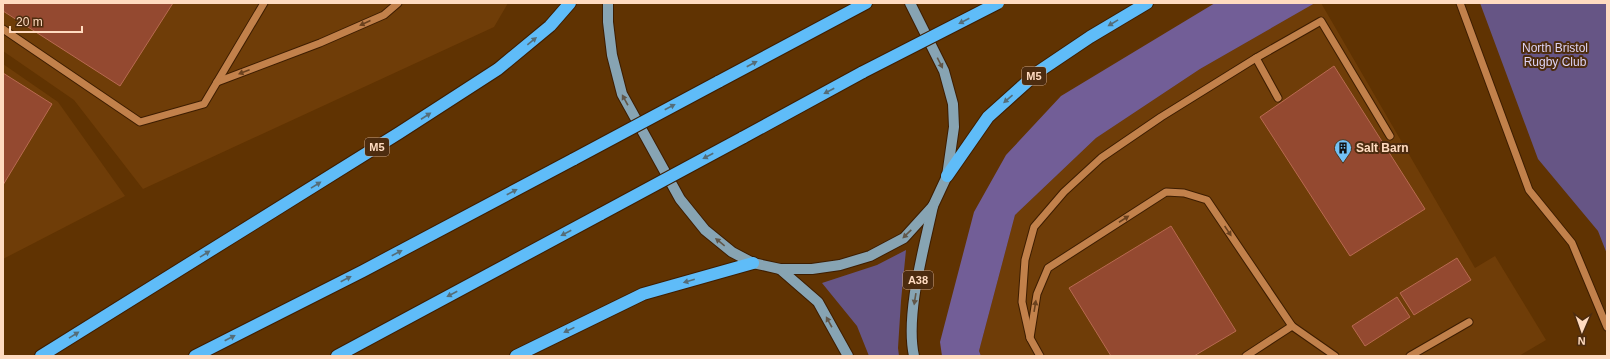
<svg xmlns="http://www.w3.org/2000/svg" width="1610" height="359" viewBox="0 0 1610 359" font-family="Helvetica,sans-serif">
  <rect width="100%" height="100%" fill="#603302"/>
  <g fill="#6f3d08">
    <path d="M3,3H508L494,27L143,189L74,100L3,51Z"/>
    <path d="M1315,3H1321L1475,268L1495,256L1546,340L1519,356H981L979,351L1015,215L1096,138L1200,69Z"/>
    <path d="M3,64L58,102L125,196L3,259Z"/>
  </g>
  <g fill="#665585">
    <path d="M1480,3H1607V254L1598,231L1538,159Z"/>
    <path d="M906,250L901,301L898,348L899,356H869L857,326L822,283L877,265Z"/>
  </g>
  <path fill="#725e97" d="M1215,3H1315L1200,69L1096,138L1015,215L979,351L981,356H942L940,342L974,212L1006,155L1061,96Z"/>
  <g fill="#944930" stroke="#b86a50">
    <path d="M3,3H173L120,86L3,11Z"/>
    <path d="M1334,66L1425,209L1350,256L1260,117Z"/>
    <path d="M3,73L52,104L3,185Z"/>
    <path d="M1171,226L1236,331L1194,356H1111L1069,288Z"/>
    <path d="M1457,258L1471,280L1414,315L1400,293Z"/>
    <path d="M1397,297L1410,317L1365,346L1352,326Z"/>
  </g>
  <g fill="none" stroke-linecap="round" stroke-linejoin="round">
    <g stroke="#3d1d00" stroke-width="9">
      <g id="minor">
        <path d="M1460,3L1529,190L1572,243L1607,327"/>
        <path d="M3,29L140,122L204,104L264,3"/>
        <path d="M1256,58L1278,98"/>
        <path d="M217,82L320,43L384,15L398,3"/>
        <path d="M1030,338L1022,302L1025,260L1034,227L1064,192L1101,158L1161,117L1256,58L1321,21L1390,136"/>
        <path d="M1040,356L1030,338L1037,294L1048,268L1166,192L1184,193L1207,200L1292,326L1335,356"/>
        <path d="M1246,356L1292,326"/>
        <path d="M1410,356L1469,322"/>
      </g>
    </g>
    <g stroke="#3d1d00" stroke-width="12">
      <g id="major">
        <path d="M608,3V22L612,55L622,94L680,199L705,230L732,252L753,263L780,269H812L840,265L870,256L904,238L933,206L947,176L954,127L953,104L944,71L910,3"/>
        <path d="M780,269L818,302L848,356"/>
        <path d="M914,356C905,315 924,248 933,206"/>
      </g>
    </g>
    <g stroke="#3d1d00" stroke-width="14">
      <g id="highway">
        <path d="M718,82L866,3"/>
        <path d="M742,138L863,72"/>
        <path d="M947,176L988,117L1038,72L1090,37L1147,3"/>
        <path d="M41,356L399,133L498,69L550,26L570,3"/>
        <path d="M195,356L363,271L574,159"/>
        <path d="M337,356L601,214"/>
        <path d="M516,356L643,294L753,263"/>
      </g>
    </g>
    <use href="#minor" stroke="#c2814b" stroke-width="7"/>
    <use href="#major" stroke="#87a4b3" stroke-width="10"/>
    <use href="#highway" stroke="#5fbcf8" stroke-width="12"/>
    <g stroke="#3d1d00" stroke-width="14" stroke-linecap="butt">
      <g id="highway-bridge">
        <path d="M863,72L998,3"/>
        <path d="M574,159L718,82"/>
        <path d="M601,214L742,138"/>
      </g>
    </g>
    <use href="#highway-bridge" stroke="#5fbcf8" stroke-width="12"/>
  </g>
  <defs><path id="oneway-solid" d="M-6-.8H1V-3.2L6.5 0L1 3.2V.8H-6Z"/></defs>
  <g fill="#556d78">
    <use href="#oneway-solid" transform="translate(964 21) rotate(153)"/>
    <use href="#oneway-solid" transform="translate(1113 23) rotate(149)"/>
    <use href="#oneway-solid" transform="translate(532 41) rotate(-39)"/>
    <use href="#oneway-solid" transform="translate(752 64) rotate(-28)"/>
    <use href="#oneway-solid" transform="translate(829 91) rotate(152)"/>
    <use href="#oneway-solid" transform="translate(1008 99) rotate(139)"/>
    <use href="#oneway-solid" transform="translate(670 107) rotate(-28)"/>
    <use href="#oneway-solid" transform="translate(426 116) rotate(-33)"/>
    <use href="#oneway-solid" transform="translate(708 156) rotate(152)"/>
    <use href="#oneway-solid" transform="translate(316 185) rotate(-32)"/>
    <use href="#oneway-solid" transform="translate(512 192) rotate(-28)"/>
    <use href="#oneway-solid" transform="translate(566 233) rotate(152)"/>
    <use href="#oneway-solid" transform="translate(397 253) rotate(-28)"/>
    <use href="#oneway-solid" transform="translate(205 254) rotate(-32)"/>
    <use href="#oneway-solid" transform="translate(346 279) rotate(-27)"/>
    <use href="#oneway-solid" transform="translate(689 281) rotate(164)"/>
    <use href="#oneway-solid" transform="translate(452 294) rotate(152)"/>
    <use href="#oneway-solid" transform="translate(569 330) rotate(154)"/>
    <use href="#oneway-solid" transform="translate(74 335) rotate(-32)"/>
    <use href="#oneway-solid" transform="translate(230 338) rotate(-27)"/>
  </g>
  <g fill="#6a411e">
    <use href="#oneway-solid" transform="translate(365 23) rotate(156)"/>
    <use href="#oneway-solid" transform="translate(244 72) rotate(159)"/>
    <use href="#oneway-solid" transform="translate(1124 219) rotate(-33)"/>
    <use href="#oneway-solid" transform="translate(1228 231) rotate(56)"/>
    <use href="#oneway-solid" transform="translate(1035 306) rotate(-81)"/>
  </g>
  <g fill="#615648">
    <use href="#oneway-solid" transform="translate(940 63) rotate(63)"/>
    <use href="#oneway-solid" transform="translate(625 100) rotate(-119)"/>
    <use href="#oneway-solid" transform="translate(907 234) rotate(136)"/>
    <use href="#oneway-solid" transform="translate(720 242) rotate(-141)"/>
    <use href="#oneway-solid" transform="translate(915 299) rotate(99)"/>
    <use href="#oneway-solid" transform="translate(829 322) rotate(-119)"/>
  </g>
  <defs>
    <g id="building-pin" transform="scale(0.9)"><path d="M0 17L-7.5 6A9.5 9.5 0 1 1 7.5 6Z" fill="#72c1f5" stroke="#4d2c0f"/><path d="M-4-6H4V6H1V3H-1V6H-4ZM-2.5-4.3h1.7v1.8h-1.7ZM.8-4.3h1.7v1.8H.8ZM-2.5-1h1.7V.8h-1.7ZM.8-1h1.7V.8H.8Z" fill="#111"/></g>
  </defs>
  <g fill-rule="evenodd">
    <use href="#building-pin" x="1343" y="148"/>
  </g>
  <g text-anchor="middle" stroke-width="4" stroke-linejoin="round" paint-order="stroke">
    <g fill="#4d2c0f" stroke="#caa68b" stroke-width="1">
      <rect x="1022" y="67" width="24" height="18" rx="3"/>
      <rect x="365" y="138" width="24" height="18" rx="3"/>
      <rect x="903" y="271" width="30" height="18" rx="3"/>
    </g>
    <g font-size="11" font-weight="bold" fill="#ffdbc0">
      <text x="1034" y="80">M5</text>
      <text x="377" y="151">M5</text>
      <text x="918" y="284">A38</text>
    </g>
    <g font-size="12" fill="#ddd3f5" stroke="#4d2c0f">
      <text x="1555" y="52">North Bristol<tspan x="1555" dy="14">Rugby Club</tspan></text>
    </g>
    <g font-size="12" font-weight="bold" fill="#ffdbc0" stroke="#4d2c0f" text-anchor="start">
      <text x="1356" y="152">Salt Barn</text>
    </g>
  </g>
  <rect width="1610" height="359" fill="none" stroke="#ffdbc0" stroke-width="8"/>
  <g transform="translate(1582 331) rotate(182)" stroke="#4d2c0f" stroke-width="3" paint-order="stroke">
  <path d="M0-3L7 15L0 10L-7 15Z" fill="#ffdbc0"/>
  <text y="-6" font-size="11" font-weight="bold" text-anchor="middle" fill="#ffdbc0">N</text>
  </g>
  <path d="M10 26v6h72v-6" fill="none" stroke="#ffdbc0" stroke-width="2"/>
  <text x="16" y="26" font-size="12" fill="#ffdbc0" stroke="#4d2c0f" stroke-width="3" paint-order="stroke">20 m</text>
</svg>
